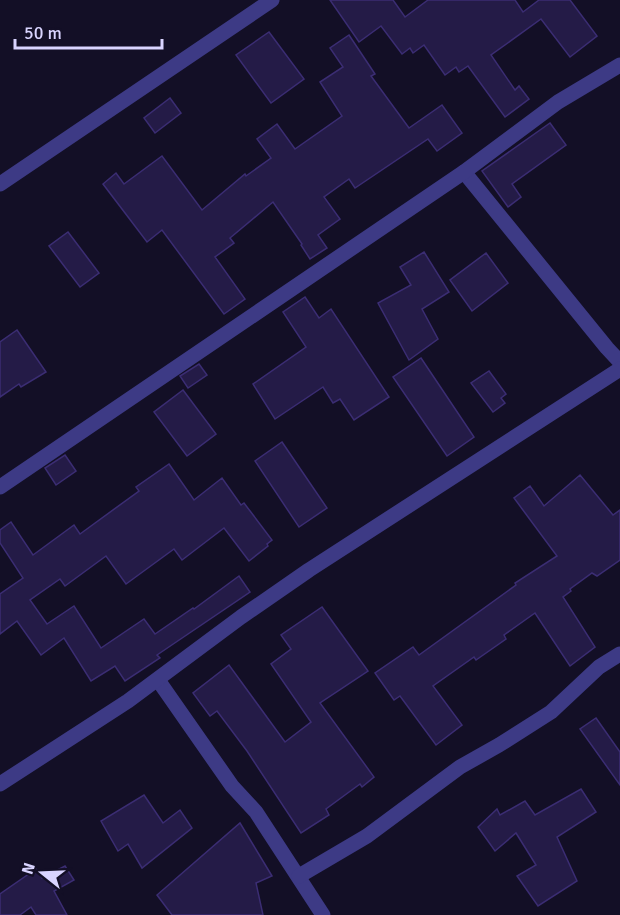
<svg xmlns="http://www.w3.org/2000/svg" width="620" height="915" viewBox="0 0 620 915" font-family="Signika,sans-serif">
  <rect width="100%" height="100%" fill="#130f26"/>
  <g fill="#241b47" stroke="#3b2d73" stroke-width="1.5">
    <path d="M330,0H393L405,17L428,0H515L523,12L539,0H570L597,36L570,57L541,19L491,55L515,90L519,86L529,99L505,117L468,66L459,72L456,67L445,75L424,45L413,53L410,48L402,54L381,26L359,42Z"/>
    <path d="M269,32L304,79L271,103L236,55Z"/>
    <path d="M349,35L375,74L371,76L409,128L442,105L462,133L437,151L428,139L355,188L349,179L324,197L340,219L318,235L327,248L310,259L301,245L302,244L273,202L230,238L234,243L215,257L245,299L224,314L162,230L147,242L103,184L116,173L124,184L162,156L202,210L245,174L246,176L271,158L257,139L277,124L295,149L342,116L320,82L343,67L330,48Z"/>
    <path d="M170,98L181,113L155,133L144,118Z"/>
    <path d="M550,123L566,145L512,184L521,197L508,207L482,171Z"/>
    <path d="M68,232L99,273L80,287L49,246Z"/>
    <path d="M424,252L449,292L422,309L438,339L409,360L378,303L411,285L400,267Z"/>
    <path d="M486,253L508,283L472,311L450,280Z"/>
    <path d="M305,297L319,318L331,309L389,397L354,420L340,399L333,403L323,387L275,419L253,384L306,347L283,312Z"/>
    <path d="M17,330L46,372L21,387L19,384L0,397V342Z"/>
    <path d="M421,358L474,437L447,456L393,377Z"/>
    <path d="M199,364L207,375L188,388L180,376Z"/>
    <path d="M489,371L506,394L501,398L505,403L493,412L471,383Z"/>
    <path d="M183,390L216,434L187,456L154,412Z"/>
    <path d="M282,442L327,508L299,527L255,461Z"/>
    <path d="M65,455L76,471L56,485L45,468Z"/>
    <path d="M169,464L194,500L222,478L241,505L244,503L272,540L267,544L268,546L249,561L224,528L182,560L174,549L126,584L106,556L65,586L60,579L30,600L47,624L74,606L101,648L144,619L155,634L193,608L194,609L239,576L250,592L157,655L160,658L125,681L115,666L91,681L64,638L41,655L17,621L0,634V594L23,578L0,543V530L11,522L33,555L74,525L80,534L139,491L136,487Z"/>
    <path d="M580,475L613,515L620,510V560L597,576L592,573L570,589L571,591L563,597L595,647L570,666L535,613L504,635L506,639L476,660L474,657L433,686L462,725L436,745L400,696L394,700L375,673L413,647L419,655L516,585L515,583L557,556L514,498L530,486L544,506Z"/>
    <path d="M322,607L368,671L320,703L374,777L362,787L360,784L326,809L329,815L301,833L247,751L217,711L210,716L193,693L229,665L285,742L311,722L271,664L291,649L281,635Z"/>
    <path d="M596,718L620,752V785L580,729Z"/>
    <path d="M581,789L596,812L557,837L577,881L538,906L517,876L536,865L516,833L495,851L478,827L497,809L500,815L525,801L535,815Z"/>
    <path d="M144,795L163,823L180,810L192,828L142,868L128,844L118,851L101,821Z"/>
    <path d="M240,823L272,876L256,883L263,915H172L157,895Z"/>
    <path d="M65,866L74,880L54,891L67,915H36L31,907L20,915H0V894L36,869L42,878Z"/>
  </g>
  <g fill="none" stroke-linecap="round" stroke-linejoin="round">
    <g stroke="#3d3a85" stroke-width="15">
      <path d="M464,172L607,348L620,362"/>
      <path d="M0,184L272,0"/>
      <path d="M0,487L464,172L558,102L620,65"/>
      <path d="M158,680L232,786L256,812L323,915"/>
      <path d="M0,784L128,701L241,617L309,570L620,369"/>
      <path d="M299,876L367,836L460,767L499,745L551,712L599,667L620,654"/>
    </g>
  </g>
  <g transform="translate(42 873) rotate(288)" stroke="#130f26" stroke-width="4.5" paint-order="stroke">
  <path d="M0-4.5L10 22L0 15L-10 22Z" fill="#d9d4ff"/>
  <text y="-9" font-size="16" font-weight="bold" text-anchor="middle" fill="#d9d4ff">N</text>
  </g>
  <path d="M15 39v9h147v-9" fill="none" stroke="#d9d4ff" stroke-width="3"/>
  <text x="24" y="39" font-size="18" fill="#d9d4ff" stroke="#130f26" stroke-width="4.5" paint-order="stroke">50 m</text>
</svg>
